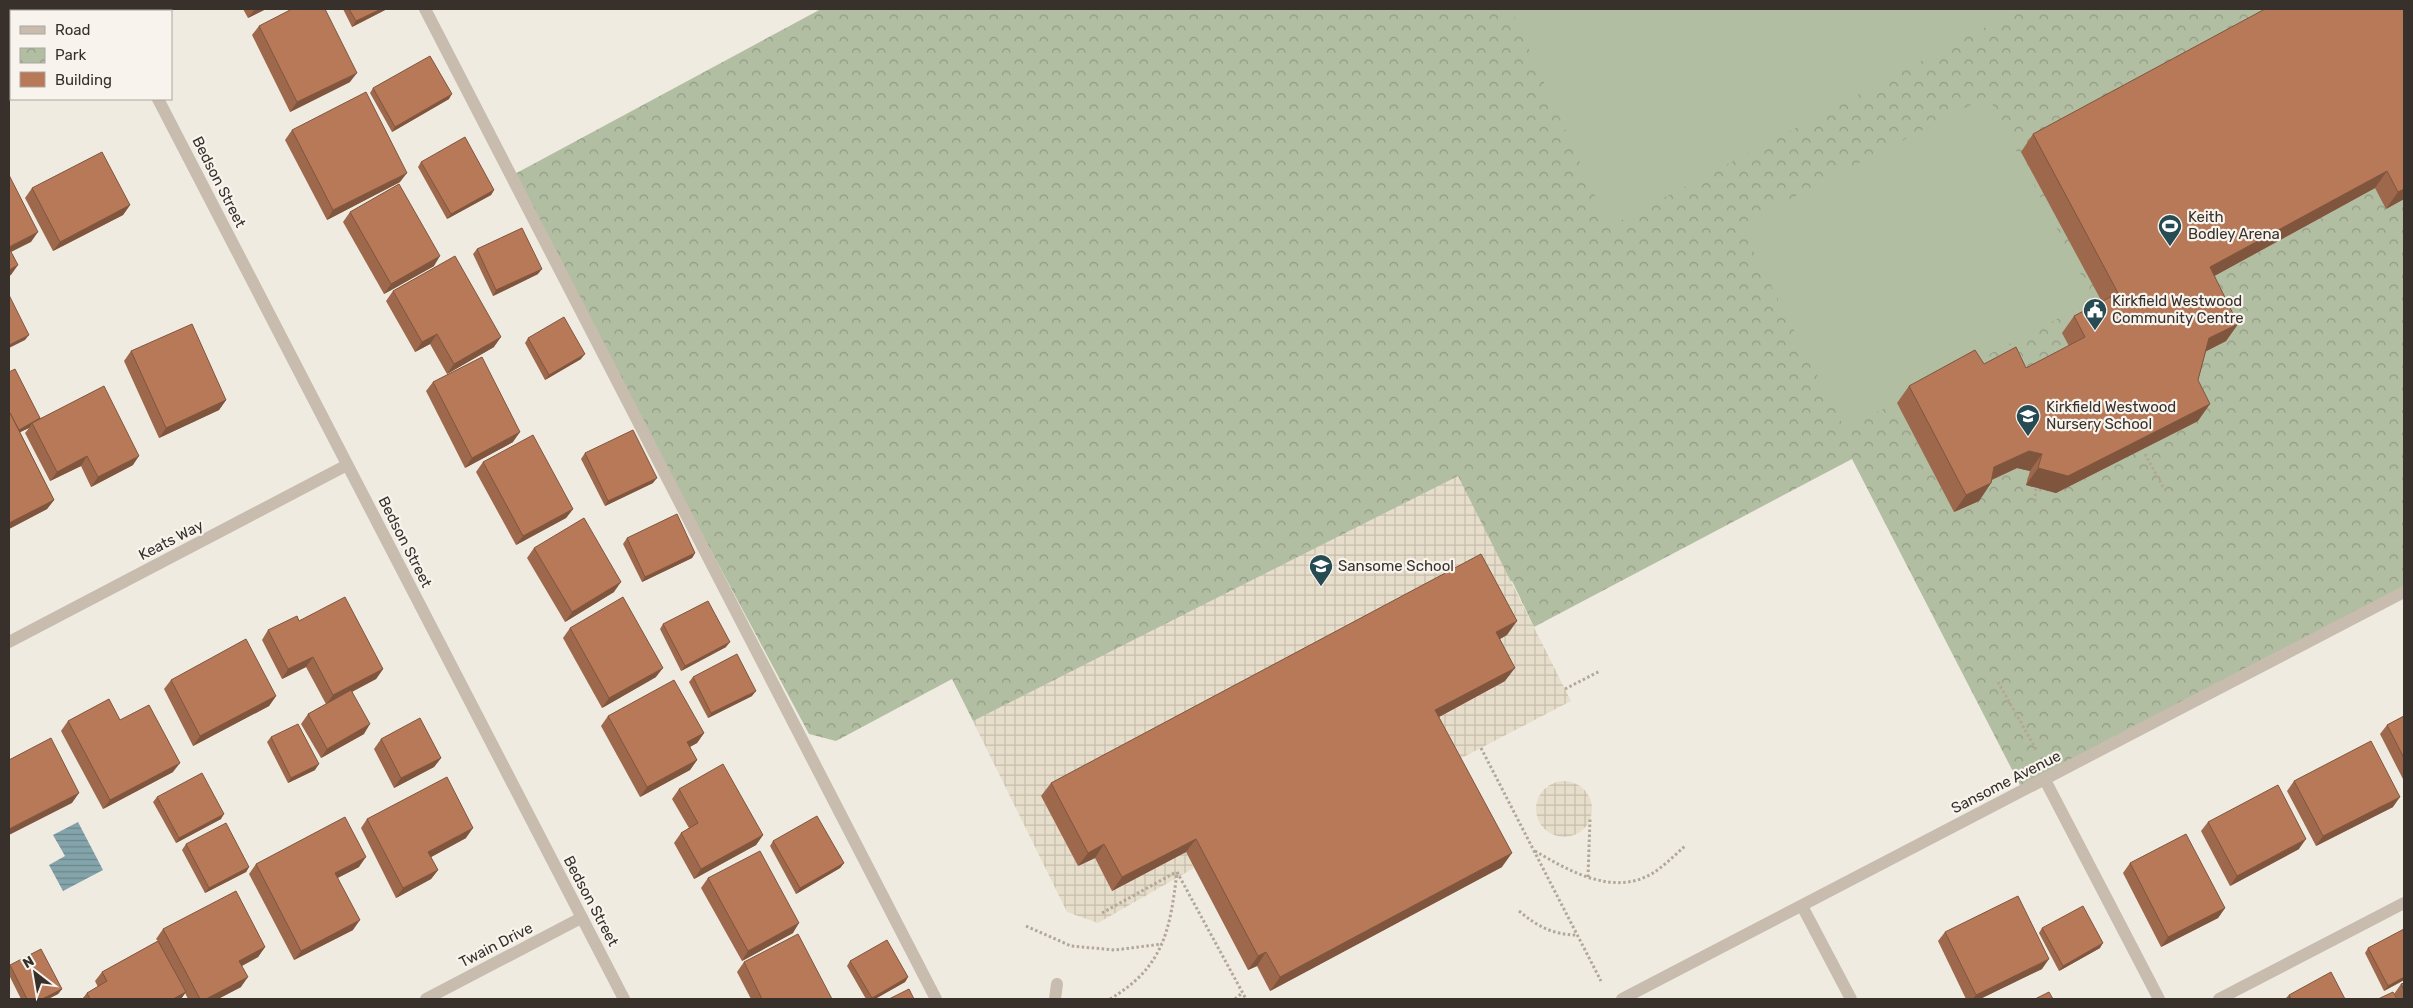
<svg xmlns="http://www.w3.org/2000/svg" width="2413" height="1008" viewBox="0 0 2413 1008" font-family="Rubik,sans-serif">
  <defs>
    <pattern id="park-crowns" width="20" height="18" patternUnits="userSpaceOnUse" patternTransform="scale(1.25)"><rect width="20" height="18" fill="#b2bea2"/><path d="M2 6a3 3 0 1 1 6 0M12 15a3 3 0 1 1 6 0" fill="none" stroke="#929b84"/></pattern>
    <pattern id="plaza-grid" width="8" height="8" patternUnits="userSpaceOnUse" patternTransform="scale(1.25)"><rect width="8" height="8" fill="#e6ddca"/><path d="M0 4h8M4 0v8" fill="none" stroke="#c6beae"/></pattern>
    <pattern id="water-rules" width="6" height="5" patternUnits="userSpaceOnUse" patternTransform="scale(1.25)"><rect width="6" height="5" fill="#83a4aa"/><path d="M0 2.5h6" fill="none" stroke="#6c868b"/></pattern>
  </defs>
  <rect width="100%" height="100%" fill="#f0ebe1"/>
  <path fill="url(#park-crowns)" d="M821,9H2404V592L2023,791L1852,459L1534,627L1512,581L1041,796L1048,870L952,679L836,741L809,734L511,176Z"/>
  <g fill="#b2bea2">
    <path d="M1511,9H2020L1609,227Z"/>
    <path d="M1988,96L2094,300L1845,429L1740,225Z"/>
  </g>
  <g fill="url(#plaza-grid)">
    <path d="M1458,476L1571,701L1448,765L1426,724L1487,646L1507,635L1041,796L1078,866L1095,858L1112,891L1186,852L1194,868L1098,923L1067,912L973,721Z"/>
    <circle cx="1564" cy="809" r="28"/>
  </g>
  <path fill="url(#water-rules)" d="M78,822L103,870L63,891L49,865L65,856L53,835Z"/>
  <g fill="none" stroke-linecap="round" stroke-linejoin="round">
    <g stroke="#b3a798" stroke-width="3" stroke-dasharray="2.5 2.5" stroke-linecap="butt">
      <path d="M2145,454L2163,487"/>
      <path d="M2035,501L2036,488"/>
      <path d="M1998,682L2037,751"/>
      <path d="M1565,689L1600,671"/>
      <path d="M1481,748L1601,981"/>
      <path d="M1535,851C1569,871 1614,897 1653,873C1664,866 1675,855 1685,846"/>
      <path d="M1177,872L1246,999"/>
      <path d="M1588,877L1590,819"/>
      <path d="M1519,911C1537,926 1553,935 1577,935"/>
      <path d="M1102,913L1176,872"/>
      <path d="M1026,926L1071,946L1115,950L1162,944"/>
      <path d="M1110,999C1164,967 1170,930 1177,872"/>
      <path d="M1235,999L1242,993"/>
    </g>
    <g stroke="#c7bcae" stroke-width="12">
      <path d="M111,9L113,11"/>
      <path d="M425,9L936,999"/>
      <path d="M9,69L11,67"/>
      <path d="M158,99L624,999"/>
      <path d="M9,642L347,465"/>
      <path d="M2045,780L2159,999"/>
      <path d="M1802,906L1851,999"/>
      <path d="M426,999L581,918"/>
      <path d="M1055,999L1057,984"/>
      <path d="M1622,999L2404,592"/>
      <path d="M2219,999L2404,903"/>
    </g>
  </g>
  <g fill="#9d684c">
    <path d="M243,9H266L248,18Z"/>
    <path d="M343,9H387L352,27Z"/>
    <path d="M2404,9V199L2386,209L2375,188L2214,276L2238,324L2226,341L2206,351L2198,380V421L2056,493L2026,485L2030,471L2017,468L1992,480L1991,483L1979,501L1954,512L1897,403L1909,386L1984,364L2026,368L2069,346L2062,333L2074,316L2102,302L2021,152L2033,134Z"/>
    <path d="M259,26L350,82L290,112L252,35Z"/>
    <path d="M373,88L449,99L392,132L370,93Z"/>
    <path d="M292,130L400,182L327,220L285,140Z"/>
    <path d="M421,162L494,190L491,195L447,219L418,167Z"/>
    <path d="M32,188L130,205L123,215L53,251L25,198Z"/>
    <path d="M350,212L434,266L384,294L343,222Z"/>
    <path d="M477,249L538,274L493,296L473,254Z"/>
    <path d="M393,291L494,347L447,374L430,344L415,352L386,301Z"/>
    <path d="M528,338L581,359L545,380L525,343Z"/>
    <path d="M131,351L226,400L219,410L159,438L124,361Z"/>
    <path d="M9,372L40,418L133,465L91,487L81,466L50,481L25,433L29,428L20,432L54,500L47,509L9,529Z"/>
    <path d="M433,382L513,442L465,468L426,391Z"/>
    <path d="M585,453L653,483L605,506L581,459Z"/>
    <path d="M483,462L573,509L566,518L516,545L476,472Z"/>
    <path d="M627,538L695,553L692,558L642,582L623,544Z"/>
    <path d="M534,548L614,592L565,622L527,558Z"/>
    <path d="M299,621L383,669L376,679L352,692L364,734L321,758L301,724L308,714L326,704L306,667L282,679L262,640L268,630Z"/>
    <path d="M663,624L726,647L681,671L660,629Z"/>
    <path d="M570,628L656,677L602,708L563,638Z"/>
    <path d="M1507,635L1500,639L1505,681L1439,717L1502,867L1270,991L1257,966L1248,970L1186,852L1112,891L1095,858L1078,866L1041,796L1051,783Z"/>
    <path d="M693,677L752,696L708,718L689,682Z"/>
    <path d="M171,680L276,696L269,706L193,746L164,689Z"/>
    <path d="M608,716L704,733L697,743L690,747L697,760L690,770L640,797L601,726Z"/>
    <path d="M2404,716V781L2380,734L2387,725Z"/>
    <path d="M120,720L173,772L103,809L61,731L68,721Z"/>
    <path d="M271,737L315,770L288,783L267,742Z"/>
    <path d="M381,739L441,758L434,767L394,788L374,749Z"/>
    <path d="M2294,781L2393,807L2316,846L2287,791Z"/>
    <path d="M679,789L763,835L756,845L694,879L674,843L681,833L689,828L672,799Z"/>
    <path d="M157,797L221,819L176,843L153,802Z"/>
    <path d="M367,819L466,838L431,857L438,870L431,879L396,898L361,828Z"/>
    <path d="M2208,822L2299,849L2230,886L2201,831Z"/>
    <path d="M773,841L844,863L840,868L796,894L770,846Z"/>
    <path d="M186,844L249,867L246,872L205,893L182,850Z"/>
    <path d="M2130,863L2225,908L2218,918L2161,947L2123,873Z"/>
    <path d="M256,864L359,867L337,878L353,930L294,960L249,874Z"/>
    <path d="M708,878L793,933L742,961L701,888Z"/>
    <path d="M2042,928L2100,948L2059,971L2039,933Z"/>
    <path d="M163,929L265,947L258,957L242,966L241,987L218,999H188L185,993L181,999H82L87,993L98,987L95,981L102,972L158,941L156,939Z"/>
    <path d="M1945,932L2042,969L1980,999H1966L1938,941Z"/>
    <path d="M2368,948L2404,980L2384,991L2365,953Z"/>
    <path d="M850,961L908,977L905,982L875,999H866L847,966Z"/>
    <path d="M744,962L832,999H751L737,972Z"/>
    <path d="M10,965L62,989L58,994L48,999H21L9,975V966Z"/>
    <path d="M2404,983V999H2397L2394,994L2401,984Z"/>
    <path d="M2289,995L2345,999H2285Z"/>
  </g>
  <g fill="#80553e">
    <path d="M255,9H266L248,18Z"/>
    <path d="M381,9H387L352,27L356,21Z"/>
    <path d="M357,73L350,82L290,112L297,102Z"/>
    <path d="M452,94L449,99L392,132L395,127Z"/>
    <path d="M2387,171L2375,188L2198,285L2210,267Z"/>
    <path d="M407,173L400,182L327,220L333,210Z"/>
    <path d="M2404,189V199L2386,209L2398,192Z"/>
    <path d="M494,190L491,195L447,219L451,214Z"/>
    <path d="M130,205L123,215L53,251L60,242Z"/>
    <path d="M38,232L31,242L9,253V247Z"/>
    <path d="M440,256L434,266L384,294L391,284Z"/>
    <path d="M18,265L11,275L9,276V270Z"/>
    <path d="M542,269L538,274L493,296L496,290Z"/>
    <path d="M2238,324L2226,341L2197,356L2209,338Z"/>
    <path d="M437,334L430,344L415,352L422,342Z"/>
    <path d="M29,335L25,340L9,348V345Z"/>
    <path d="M501,337L494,347L447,374L454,364Z"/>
    <path d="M585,354L581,359L545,380L549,375Z"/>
    <path d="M226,400L219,410L159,438L166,428Z"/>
    <path d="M2210,404L2198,421L2056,493L2026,485L2038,468Z"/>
    <path d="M40,418L32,423L29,428L14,435L18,430Z"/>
    <path d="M520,432L513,442L465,468L472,458Z"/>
    <path d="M2029,451L2042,454L2030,471L2017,468L1982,484L1994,467Z"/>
    <path d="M87,456L81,466L50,481L57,472Z"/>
    <path d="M139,456L133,465L91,487L98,477Z"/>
    <path d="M657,478L653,483L605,506L608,501Z"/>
    <path d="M1991,483L1979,501L1954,512L1966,495Z"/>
    <path d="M54,500L47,509L9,529V523Z"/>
    <path d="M573,509L566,518L516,545L523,536Z"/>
    <path d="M695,553L692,558L642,582L645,577Z"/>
    <path d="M621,582L614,592L565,622L572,612Z"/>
    <path d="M1517,621L1507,635L1487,646L1496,632Z"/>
    <path d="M730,642L726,647L681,671L685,666Z"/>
    <path d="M313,657L306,667L282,679L288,669Z"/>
    <path d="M663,668L656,677L602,708L609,698Z"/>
    <path d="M1515,668L1505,681L1426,724L1435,710Z"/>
    <path d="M383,669L376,679L326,705L333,695Z"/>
    <path d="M756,691L752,696L708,718L711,713Z"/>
    <path d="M276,696L269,706L193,746L200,736Z"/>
    <path d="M370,724L364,734L321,758L327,749Z"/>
    <path d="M704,733L697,743L680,752L687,742Z"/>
    <path d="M441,758L434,767L394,788L401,778Z"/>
    <path d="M697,760L690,770L640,797L647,787Z"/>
    <path d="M180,763L173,772L103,809L110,800Z"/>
    <path d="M319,764L315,770L288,783L291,778Z"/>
    <path d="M79,793L72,803L9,835V829Z"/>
    <path d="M2400,797L2393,807L2316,846L2323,836Z"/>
    <path d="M224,814L221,819L176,843L179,838Z"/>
    <path d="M473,828L466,838L422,862L428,852Z"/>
    <path d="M763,835L756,845L694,879L701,869Z"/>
    <path d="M1196,839L1186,852L1112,891L1122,877Z"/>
    <path d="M2306,839L2299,849L2230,886L2237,876Z"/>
    <path d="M1104,844L1095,858L1078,866L1088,853Z"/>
    <path d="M1512,853L1502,867L1270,991L1280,977Z"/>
    <path d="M366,857L359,867L328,883L335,873Z"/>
    <path d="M844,863L840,868L796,894L800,888Z"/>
    <path d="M249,867L246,872L205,893L209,888Z"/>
    <path d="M438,870L431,879L396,898L403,888Z"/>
    <path d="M2225,908L2218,918L2161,947L2168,937Z"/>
    <path d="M360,920L353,930L294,960L301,951Z"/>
    <path d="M799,923L793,933L742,961L748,951Z"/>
    <path d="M2103,943L2100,948L2059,971L2063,966Z"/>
    <path d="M265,947L258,957L232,971L239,961Z"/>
    <path d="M1266,952L1257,966L1248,970L1258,956Z"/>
    <path d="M2049,959L2042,969L1980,999H1973L1976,995Z"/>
    <path d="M248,977L241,987L218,999H206Z"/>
    <path d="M908,977L905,982L875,999H871Z"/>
    <path d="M2404,977V980L2384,991L2388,986Z"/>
    <path d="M62,989L58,994L48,999H42Z"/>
    <path d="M186,992L181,999H173Z"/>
  </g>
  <g fill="#b77958" stroke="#80553e">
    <path d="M292,9H325L357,73L297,102L259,26Z"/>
    <path d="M349,9H381L356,21Z"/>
    <path d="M2265,9H2404V189L2398,192L2387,171L2210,267L2238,324L2209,338L2198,380L2210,404L2068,476L2038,468L2042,454L2029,451L1994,467L1991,483L1966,495L1909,386L1975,350L1984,364L2016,347L2026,368L2085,337L2074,316L2118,293L2033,134Z"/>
    <path d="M430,56L452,94L395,127L373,88Z"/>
    <path d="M366,92L407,173L333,210L292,130Z"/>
    <path d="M465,137L494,190L451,214L421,162Z"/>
    <path d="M102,152L130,205L60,242L32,188Z"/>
    <path d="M9,175L38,232L9,247Z"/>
    <path d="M399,184L440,256L391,284L350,212Z"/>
    <path d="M522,228L542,269L496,290L477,249Z"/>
    <path d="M9,248L18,265L9,270Z"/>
    <path d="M455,256L501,337L454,364L437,334L422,342L393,291Z"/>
    <path d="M9,295L29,335L9,345Z"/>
    <path d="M564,317L585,354L549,375L528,338Z"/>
    <path d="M192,324L226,400L166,428L131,351Z"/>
    <path d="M482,357L520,432L472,458L433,382Z"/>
    <path d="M15,369L40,418L19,430L10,413H9V372Z"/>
    <path d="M104,386L139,456L98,477L87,456L57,472L32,423Z"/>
    <path d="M9,413H10L54,500L9,523Z"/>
    <path d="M633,430L657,478L608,501L585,453Z"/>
    <path d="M533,435L573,509L523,536L483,462Z"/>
    <path d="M677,514L695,553L645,577L627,538Z"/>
    <path d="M584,518L621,582L572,612L534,548Z"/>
    <path d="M1481,554L1517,621L1496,632L1515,668L1435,710L1512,853L1280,977L1266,952L1258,956L1196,839L1122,877L1104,844L1088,853L1051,783Z"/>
    <path d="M345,597L383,669L333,695L313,657L288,669L268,630L297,616L299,621Z"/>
    <path d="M623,597L663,668L609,698L570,628Z"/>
    <path d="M708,601L730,642L685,666L663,624Z"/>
    <path d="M246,639L276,696L200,736L171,680Z"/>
    <path d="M737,654L756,691L711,713L693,677Z"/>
    <path d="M674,680L704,733L687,742L697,760L647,787L608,716Z"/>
    <path d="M351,690L370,724L327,749L308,714Z"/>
    <path d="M109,699L120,720L149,705L180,763L110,800L68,721Z"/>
    <path d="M2404,716V758L2387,725Z"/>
    <path d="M420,718L441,758L401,778L381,739Z"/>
    <path d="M298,724L319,764L291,778L271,737Z"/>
    <path d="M51,738L79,793L9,829V760Z"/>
    <path d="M2371,741L2400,797L2323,836L2294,781Z"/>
    <path d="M723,764L763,835L701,869L681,833L698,823L679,789Z"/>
    <path d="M202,773L224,814L179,838L157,797Z"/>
    <path d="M447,777L473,828L428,852L438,870L403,888L367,819Z"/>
    <path d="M2278,785L2306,839L2237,876L2208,822Z"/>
    <path d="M817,816L844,863L800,888L773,841Z"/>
    <path d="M345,817L366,857L335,873L360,920L301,951L256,864Z"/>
    <path d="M226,823L249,867L209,888L186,844Z"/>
    <path d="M2186,834L2225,908L2168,937L2130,863Z"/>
    <path d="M760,851L799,923L748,951L708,878Z"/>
    <path d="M236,891L265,947L239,961L248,977L206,999H200L163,929Z"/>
    <path d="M2018,896L2049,959L1976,995L1945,932Z"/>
    <path d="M2083,906L2103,943L2063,966L2042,928Z"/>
    <path d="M2404,929V977L2388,986L2368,948Z"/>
    <path d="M798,934L832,999H762L744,962Z"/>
    <path d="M887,940L908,977L872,998L850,961Z"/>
    <path d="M158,941L186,992L173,999H90L87,993L107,981L102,972Z"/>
    <path d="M41,949L62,989L42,999H27L10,965Z"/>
    <path d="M2331,972L2345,999H2291L2289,995Z"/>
    <path d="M2404,983V990L2401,984Z"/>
    <path d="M909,989L914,999H889Z"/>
    <path d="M2049,992L2053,999H2035Z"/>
    <path d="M2393,992L2397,999H2378Z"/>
  </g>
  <defs>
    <g id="stadium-pin" transform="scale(1.25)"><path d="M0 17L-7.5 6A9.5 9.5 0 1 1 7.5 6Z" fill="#264b53" stroke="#f8f4ed"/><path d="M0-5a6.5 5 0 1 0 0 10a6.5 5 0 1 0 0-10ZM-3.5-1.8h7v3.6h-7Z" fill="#fff"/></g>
    <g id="civic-pin" transform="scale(1.25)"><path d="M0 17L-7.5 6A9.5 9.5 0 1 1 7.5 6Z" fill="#264b53" stroke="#f8f4ed"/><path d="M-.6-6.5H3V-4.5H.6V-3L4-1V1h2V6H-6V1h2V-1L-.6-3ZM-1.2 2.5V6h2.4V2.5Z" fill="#fff"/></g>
    <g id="school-pin" transform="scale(1.25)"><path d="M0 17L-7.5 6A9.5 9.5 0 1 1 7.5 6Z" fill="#264b53" stroke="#f8f4ed"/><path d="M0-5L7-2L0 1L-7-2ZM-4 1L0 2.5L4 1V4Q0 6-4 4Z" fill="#fff"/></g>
  </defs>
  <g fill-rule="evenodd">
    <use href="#stadium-pin" x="2170" y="226"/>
    <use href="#civic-pin" x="2095" y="310"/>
    <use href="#school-pin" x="2028" y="416"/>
    <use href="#school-pin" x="1321" y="566"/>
  </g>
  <g text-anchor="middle" stroke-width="4.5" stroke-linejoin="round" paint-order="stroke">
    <g font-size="15" fill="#37302b" stroke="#f8f4ed">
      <text transform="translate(219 182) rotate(63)" y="5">Bedson Street</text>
      <text transform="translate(171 540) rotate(-27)" y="5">Keats Way</text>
      <text transform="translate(405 542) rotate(63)" y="5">Bedson Street</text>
      <text transform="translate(2006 782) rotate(-27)" y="5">Sansome Avenue</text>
      <text transform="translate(591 901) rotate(62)" y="5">Bedson Street</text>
      <text transform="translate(496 945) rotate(-27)" y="5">Twain Drive</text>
    </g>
    <g font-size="15" fill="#37302b" stroke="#f8f4ed" text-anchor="start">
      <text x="2188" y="222">Keith<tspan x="2188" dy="17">Bodley Arena</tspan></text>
      <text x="2112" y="306">Kirkfield Westwood<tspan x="2112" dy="17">Community Centre</tspan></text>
      <text x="2046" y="412">Kirkfield Westwood<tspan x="2046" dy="17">Nursery School</tspan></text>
      <text x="1338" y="571">Sansome School</text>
    </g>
  </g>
  <rect width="2413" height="1008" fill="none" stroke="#37302b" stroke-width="20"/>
  <rect x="10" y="10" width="162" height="90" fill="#f8f4ed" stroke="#aba69f"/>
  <rect x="20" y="26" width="25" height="8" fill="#c7bcae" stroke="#aba69f"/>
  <text x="55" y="35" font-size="15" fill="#37302b">Road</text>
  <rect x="20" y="48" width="25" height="15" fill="url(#park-crowns)" stroke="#aba69f"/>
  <text x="55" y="60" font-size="15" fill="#37302b">Park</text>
  <rect x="20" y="72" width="25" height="15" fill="#b77958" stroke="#aba69f"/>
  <text x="55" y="85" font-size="15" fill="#37302b">Building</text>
  <g transform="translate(35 973) rotate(329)" stroke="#f8f4ed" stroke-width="4" paint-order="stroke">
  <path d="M0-4L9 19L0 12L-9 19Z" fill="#37302b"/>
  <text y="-8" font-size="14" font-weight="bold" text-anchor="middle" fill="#37302b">N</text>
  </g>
</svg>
